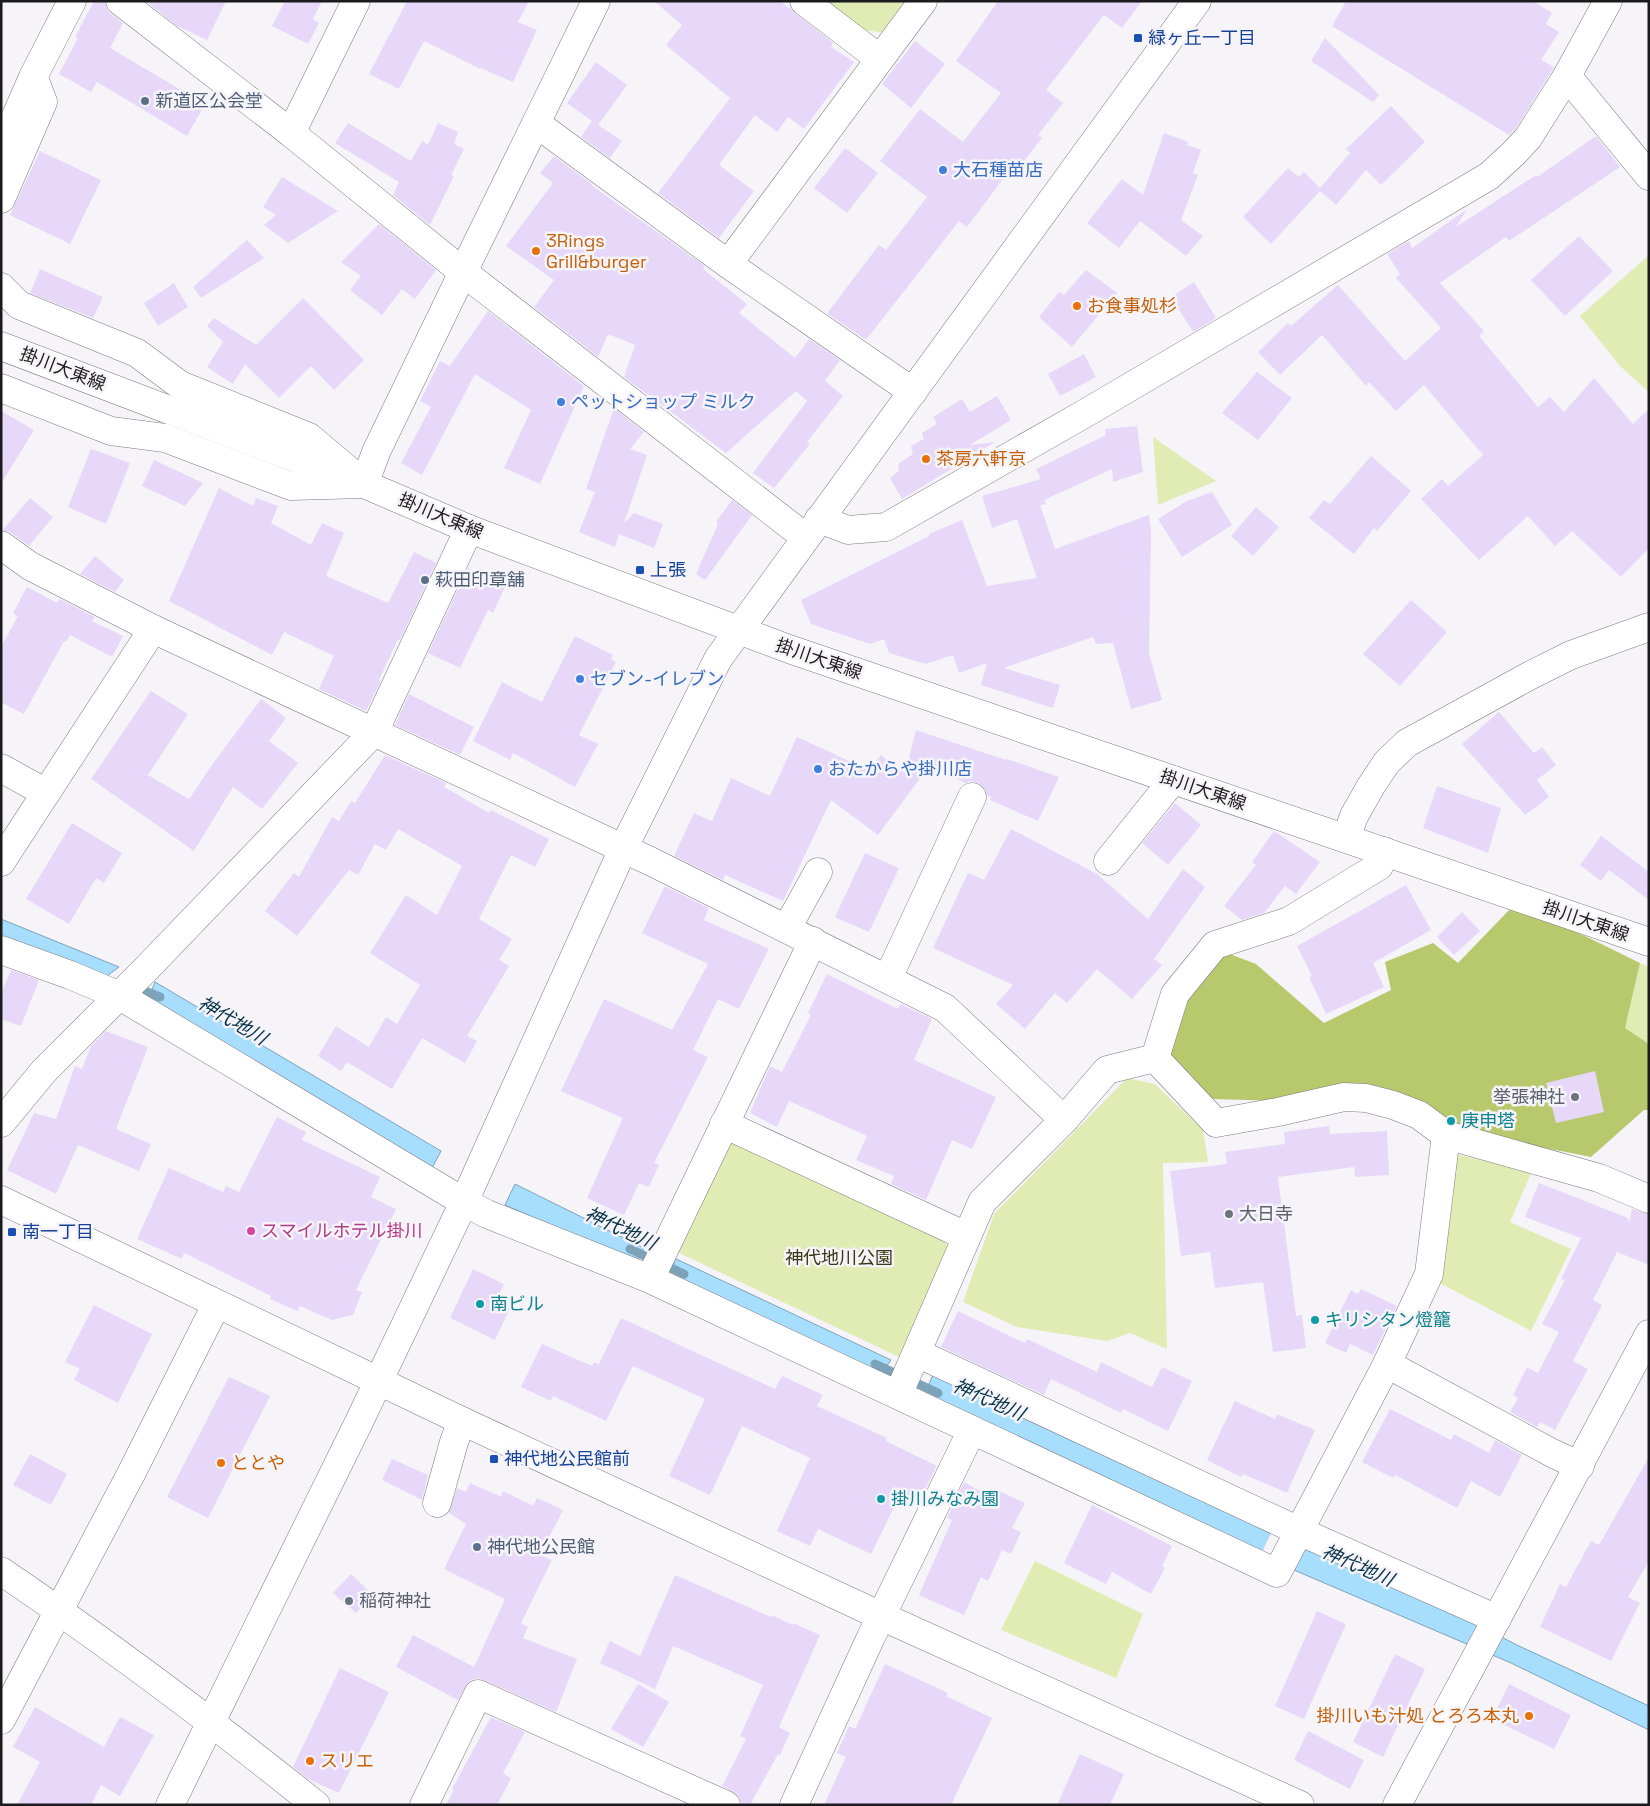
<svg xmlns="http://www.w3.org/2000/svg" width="1650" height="1806" viewBox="0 0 1650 1806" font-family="'Space Grotesk','Noto Sans JP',sans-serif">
  <rect width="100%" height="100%" fill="#f6f4f8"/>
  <g fill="#e1ecb4">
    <path d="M825,1H908L884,33L864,30Z"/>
    <path d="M1649,255V392L1620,366L1580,316Z"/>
    <path d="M1153,437L1216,481L1158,505Z"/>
    <path d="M1640,963L1649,967V1044L1625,1028Z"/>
    <path d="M1127,1078L1155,1084L1203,1130L1208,1162L1163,1163L1167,1349L1130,1333L1107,1341L1017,1327L963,1302L994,1214Z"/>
    <path d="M740,1140L942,1235L948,1249L899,1357L677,1252L727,1146Z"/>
    <path d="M1450,1153L1532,1171L1510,1222L1571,1249L1531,1331L1436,1281Z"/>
    <path d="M1035,1561L1143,1614L1116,1678L1001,1630Z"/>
  </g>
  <path fill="#b8c86c" d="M1513,906L1587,937L1640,963L1625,1028L1649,1044V1110H1644L1591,1157L1490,1137L1462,1127L1365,1088L1334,1085L1277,1101L1212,1099L1155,1058L1214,948L1256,964L1324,1023L1391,990L1385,962L1433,943L1458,963Z"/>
  <g fill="#a7defe" stroke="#7da3ba">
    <path d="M1,919L119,967L102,980L1,941Z"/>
    <path d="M155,982L441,1151L432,1168L148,1000Z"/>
    <path d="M515,1184L644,1248L637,1262L505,1205Z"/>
    <path d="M674,1258L891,1360L879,1376L674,1278Z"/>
    <path d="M933,1375L1462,1617L1519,1646L1649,1706V1730L1511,1663L1294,1570L924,1395Z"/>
  </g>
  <path fill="#f6f4f8" d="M1272,1531L1306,1547L1294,1570L1261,1554Z"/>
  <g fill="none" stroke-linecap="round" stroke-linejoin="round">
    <g stroke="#7da3ba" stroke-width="9">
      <path d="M132,986L160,997"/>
      <path d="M630,1249L684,1274"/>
      <path d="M875,1364L938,1393"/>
    </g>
  </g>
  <g fill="#e7d8f9">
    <path d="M94,1H105L106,7L110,13L123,23L110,48L205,104L187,136L97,82L91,92L59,74L78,38L75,37Z"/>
    <path d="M146,1H226L207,40L177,26Z"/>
    <path d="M285,1H322L313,19L319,23L308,44L272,26Z"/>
    <path d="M407,1H529L518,22L537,30L513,82L481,68L480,69L424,41L399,89L369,74Z"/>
    <path d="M654,1H780L833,43L831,47L854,62L804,129L788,117L777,132L755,115L719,165L754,191L719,238L658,193L730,98L666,45L682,25Z"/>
    <path d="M998,1H1142L1122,28L1104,15L1046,90L1063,103L1038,135L1042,138L1016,171L1012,167L967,227L959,221L866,340L828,314V312L879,245L886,250L927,197L880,161L920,109L963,142L1001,93L956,61Z"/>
    <path d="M1346,1H1533L1552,13L1546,24L1559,32L1541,60L1554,67L1516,128L1509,135L1332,26Z"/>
    <path d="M1325,38L1379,95L1373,102L1311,61Z"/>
    <path d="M915,41L945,64L911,108L882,84Z"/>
    <path d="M596,62L627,85L598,125L622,141L610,158L581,137L592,121L567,103Z"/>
    <path d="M1391,106L1425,142L1381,185L1366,170L1336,205L1320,191L1271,244L1243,217L1288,168L1299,177L1304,172L1320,188L1350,153L1346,149Z"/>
    <path d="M348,123L411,161L422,141L428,145L438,123L458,132L454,144L464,149L451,175L454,176L430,225L393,195L399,182L335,143Z"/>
    <path d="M1164,133L1188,142L1187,145L1201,150L1193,173L1198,175L1181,220L1203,236L1186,256L1140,221L1119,248L1087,223L1122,179L1143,195Z"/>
    <path d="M1596,136L1620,167L1509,241L1506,237L1440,283L1484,331L1479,336L1538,407L1550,397L1564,412L1594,378L1633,424L1649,409V548L1621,577L1572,531L1555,546L1528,516L1479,560L1421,499L1442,479L1448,486L1483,455L1424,385L1396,411L1369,382L1366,386L1322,335L1280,375L1258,352L1288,323L1291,326L1338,285L1405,361L1441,328L1396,278L1400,274L1387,254L1409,241L1412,248L1467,209L1456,227L1536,175L1537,177Z"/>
    <path d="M845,148L878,173L847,213L814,188Z"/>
    <path d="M40,151L101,180L70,244L10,215Z"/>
    <path d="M554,156L592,184L591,185L705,266L703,269L747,304L739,313L795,358L809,339L840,360L825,381L843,396L807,442L810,444L774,488L753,473L807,401L796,391L726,453L624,377L635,345L608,334L598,357L534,307L554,280L506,246L553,183L540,173Z"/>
    <path d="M282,177L338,211L288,243L264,225L276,215L263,207Z"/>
    <path d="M379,224L436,270L415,299L402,289L382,315L350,290L361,276L341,262Z"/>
    <path d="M1579,236L1613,271L1565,316L1531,280Z"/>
    <path d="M247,240L264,258L201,298L193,287Z"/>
    <path d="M40,269L103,297L93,318L30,293Z"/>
    <path d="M1086,270L1117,293L1072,347L1039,317L1059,292L1064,295Z"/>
    <path d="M1194,282L1216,318L1193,332L1171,297Z"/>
    <path d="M174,283L188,307L158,326L144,303Z"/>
    <path d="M303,298L364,360L334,390L311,366L279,398L245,364L233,384L207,367L223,342L207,326L214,318L256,345Z"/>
    <path d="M488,311L584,386L540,484L504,468L531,410L475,374L422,475L401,463L431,407L420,401L440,361L450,366Z"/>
    <path d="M1084,354L1096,377L1060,396L1048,374Z"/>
    <path d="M1257,372L1292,398L1258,440L1222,413Z"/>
    <path d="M997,396L1011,420L970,445L995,442L902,499L890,478L899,471L898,464L913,454L911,446L924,439L922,433L937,424L933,417L962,399L970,412Z"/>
    <path d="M614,408L644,432L630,449L647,455L624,523L634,513L663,524L654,548L619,534L615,547L579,532L595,492L586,489Z"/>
    <path d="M1,411L34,430L1,484Z"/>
    <path d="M1137,426L1143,472L1113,482L1112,469L1044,500L1046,504L1040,505L1055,549L1149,515L1151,531L1149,653L1162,700L1131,709L1113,643L1096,644L1093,637L1004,668L1060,685L1053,708L981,685L987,663L959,673L953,655L926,664L889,653L884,639L870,644L811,624L801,600L929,536V534L962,520L987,586L1037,578L1017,519L992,528L982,496L1041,479L1036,469L1106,435L1105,429Z"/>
    <path d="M91,449L130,463L106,524L68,507Z"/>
    <path d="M1371,456L1411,491L1377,531L1374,528L1354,554L1309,518L1324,500L1330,504Z"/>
    <path d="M154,460L203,483L185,506L142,486Z"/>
    <path d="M219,488L253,506L256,498L278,506L271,523L311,545L322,523L344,533L326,576L388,603L414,552L436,563L400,640L398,639L379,680L381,681L366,711L319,689L334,656L284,632L272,655L169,601Z"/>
    <path d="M1212,492L1232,525L1182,557L1158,519L1187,501Z"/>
    <path d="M30,498L53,517L29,546L10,532L3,530Z"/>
    <path d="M732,500L752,515L705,580L696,574L718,524L716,522Z"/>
    <path d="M1256,507L1279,527L1253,556L1231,536Z"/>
    <path d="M95,556L124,580L115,592L80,574Z"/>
    <path d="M468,568L506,585L493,613L488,610L460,668L428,653Z"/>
    <path d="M27,587L57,603L60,599L95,617L92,621L123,636L112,657L70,635L66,642L64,641L24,714L1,702V647L18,616L13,613Z"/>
    <path d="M1411,600L1447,632L1400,686L1363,654Z"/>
    <path d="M575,636L613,655L611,659L616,662L579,735L598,744L575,787L513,753L510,760L473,741L502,682L542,702Z"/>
    <path d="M151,691L188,714L148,775L189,799L214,762L261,699L286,718L269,741L298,763L262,809L233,787L194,851L91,779Z"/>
    <path d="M409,694L474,727L460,755L395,725Z"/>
    <path d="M1499,712L1534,753L1542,747L1556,765L1537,780L1549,797L1525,815L1462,744Z"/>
    <path d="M916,730L1006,760L1007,759L1059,777L1038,821L990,800L991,797L987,795L984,788L979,783L971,781L965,783L930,765L878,835L831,800L783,901L725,875L723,880L674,856L694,813L712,821L731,778L770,796L797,737L869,770L881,755L905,773Z"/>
    <path d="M385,755L446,783L444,787L489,813L491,810L549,839L535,867L511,855L479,919L512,939L499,960L509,966L467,1036L477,1041L465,1063L422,1038L392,1089L347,1062L341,1071L318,1056L336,1026L369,1047L386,1017L397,1024L420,985L370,953L406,895L437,915L462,866L398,829L386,850L375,844L358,875L349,870L297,936L265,911L294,873L299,877L332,817L339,821L351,801L355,803Z"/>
    <path d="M1437,786L1501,808L1488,853L1423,828Z"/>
    <path d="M1175,803L1201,825L1168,865L1142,843Z"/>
    <path d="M72,823L122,853L104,883L96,878L69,924L26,899Z"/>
    <path d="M1011,829L1097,874L1148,919L1183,869L1205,887L1154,959L1162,965L1132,999L1097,969L1067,1003L1055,993L1025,1029L996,1004L1013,985L933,948L968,873L984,880Z"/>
    <path d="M1274,831L1320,862L1296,894L1285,886L1264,913L1242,920L1224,906L1256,865L1252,862Z"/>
    <path d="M1601,836L1649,872V900L1609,870L1601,881L1580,865Z"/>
    <path d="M865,853L899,868L869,932L835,917Z"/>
    <path d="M1406,885L1431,930L1373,963L1384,987L1326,1014L1309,977L1312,976L1297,946Z"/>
    <path d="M665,886L709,908L704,920L769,949L739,1009L718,999L693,1050L708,1057L654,1163L659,1165L649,1187L639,1183L624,1215L587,1198L623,1118L561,1091L604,999L672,1030L708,964L642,933Z"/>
    <path d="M1462,912L1480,931L1454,955L1437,937Z"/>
    <path d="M11,970L39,980L21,1026L1,1019V994Z"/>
    <path d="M827,974L898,1009L901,1004L932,1019L914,1060L996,1097L972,1149L952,1140L926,1200L891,1184L894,1176L856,1160L867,1136L789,1101L777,1127L750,1113L770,1066L782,1072L811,1015L808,1013Z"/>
    <path d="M106,1031L148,1047L116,1129L151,1144L139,1171L78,1145L56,1194L7,1170L34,1113L56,1119L75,1066L82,1069L91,1046Z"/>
    <path d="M1595,1071L1604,1112L1556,1123L1546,1083Z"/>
    <path d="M277,1117L306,1132L302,1140L380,1177L371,1197L396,1209L356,1290L362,1292L353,1315L332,1320L300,1306L297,1311L270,1299L271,1296L184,1253L182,1259L137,1239L169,1168L223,1192L226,1186L239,1192Z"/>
    <path d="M1329,1126L1330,1134L1387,1131L1389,1175L1355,1177L1354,1167L1278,1177L1296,1316L1302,1315L1306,1348L1273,1352L1263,1282L1215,1288L1210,1252L1181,1256L1170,1171L1227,1164L1225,1152L1285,1144L1284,1132Z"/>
    <path d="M1539,1183L1628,1218L1629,1223L1632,1209L1649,1214V1265L1617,1252L1593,1300L1602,1305L1573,1361L1588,1369L1555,1430L1540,1422L1537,1427L1510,1412L1518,1398L1513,1395L1527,1367L1538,1373L1559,1332L1542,1324L1565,1280L1561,1279L1581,1238L1525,1217Z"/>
    <path d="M473,1269L504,1284L496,1301L510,1308L495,1340L450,1318Z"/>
    <path d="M1361,1289L1397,1306L1373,1355L1350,1344L1346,1353L1325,1343L1351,1290L1358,1294Z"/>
    <path d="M94,1305L152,1334L118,1403L74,1380L80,1369L65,1362Z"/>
    <path d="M958,1311L1025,1343L1027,1339L1097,1372L1101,1362L1152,1387L1162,1367L1192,1381L1168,1431L1123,1409L1121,1413L1051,1379L1044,1395L941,1347Z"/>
    <path d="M621,1318L775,1389L782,1376L823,1395L817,1406L887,1438L886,1441L935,1465L936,1467L918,1504L900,1495L871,1554L818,1529L810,1546L777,1531L810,1458L742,1426L710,1495L669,1476L705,1399L633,1366L606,1421L553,1396L551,1401L521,1387L542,1344L592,1366L594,1362L599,1364Z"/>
    <path d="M229,1377L270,1396L208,1518L167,1497Z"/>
    <path d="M1235,1401L1275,1419L1277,1414L1315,1430L1287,1493L1243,1474L1241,1477L1207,1460Z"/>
    <path d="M1390,1409L1451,1440L1454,1434L1489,1453L1495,1440L1522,1455L1500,1497L1471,1481L1457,1508L1395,1475L1393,1478L1362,1462Z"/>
    <path d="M30,1454L67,1474L51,1505L13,1485Z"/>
    <path d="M1649,1457V1561L1628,1597L1640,1603L1611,1661L1540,1627L1560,1584L1566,1587L1591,1541L1599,1545Z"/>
    <path d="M392,1459L428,1475L422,1500L382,1480Z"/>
    <path d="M964,1482L987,1495L991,1487L1025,1503L1012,1528L1021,1532L1011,1554L1002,1550L988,1581L981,1577L964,1615L919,1595L952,1520L947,1518Z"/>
    <path d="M470,1483L501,1497L503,1491L533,1506L537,1498L563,1510L540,1555L552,1560L521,1623L528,1627L523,1638L577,1659L556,1712L484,1680L477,1678L469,1681L458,1700L396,1667L413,1635L474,1667L505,1599L444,1569L466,1524L449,1513L457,1488L466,1492Z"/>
    <path d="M1092,1505L1172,1546L1162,1566L1165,1568L1151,1594L1112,1572L1106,1584L1064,1563Z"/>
    <path d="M351,1574L373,1595L356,1613L333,1593Z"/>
    <path d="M675,1575L771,1617L772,1615L792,1625L793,1623L820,1635L779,1727L790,1733L780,1755L778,1754L750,1805L741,1803L738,1795L722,1786L746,1739L740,1736L763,1685L673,1646L655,1689L600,1663L610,1641L640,1656Z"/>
    <path d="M1317,1611L1346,1624L1304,1719L1275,1706Z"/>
    <path d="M1395,1654L1425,1669L1383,1757L1353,1742Z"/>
    <path d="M885,1664L948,1693L946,1696L992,1718L951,1805H824L846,1757L837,1753L849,1726L855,1729Z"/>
    <path d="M340,1668L389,1692L339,1793L308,1779L293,1767Z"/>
    <path d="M638,1684L669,1702L643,1747L611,1729Z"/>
    <path d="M1509,1684L1571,1715L1554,1749L1492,1719Z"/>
    <path d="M35,1707L104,1747L120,1717L154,1735L120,1796L101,1785L91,1805H17L40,1762L13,1747Z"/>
    <path d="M486,1715L525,1732L503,1773L511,1778L497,1805H446L454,1790L452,1789L491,1717Z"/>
    <path d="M1308,1731L1364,1760L1350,1789L1294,1760Z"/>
    <path d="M1080,1754L1124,1774L1110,1805H1057Z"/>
  </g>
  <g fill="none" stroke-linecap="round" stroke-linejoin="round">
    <g stroke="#7c7a7e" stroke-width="29">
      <g id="minor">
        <path d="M120,1L291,133L463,272L805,537"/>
        <path d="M804,1L880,59"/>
        <path d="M1567,76L1649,176"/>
        <path d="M537,124L728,264L913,392"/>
        <path d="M291,133L356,1"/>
        <path d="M1,150L33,77L72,1"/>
        <path d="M1,199L43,102L35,81"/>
        <path d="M728,264L923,1"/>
        <path d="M1,287L19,305L137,353L180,385L309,437L361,481"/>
        <path d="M1,388L111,431L165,438L291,486L364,484"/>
        <path d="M364,484L377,450L463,272L596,1"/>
        <path d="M819,519L848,530L886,527L1084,414L1489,176L1513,154L1528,138L1567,76L1608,1"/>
        <path d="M1,545L30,566L153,629L652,862L945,1008L1064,1120"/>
        <path d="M1,768L46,793"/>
        <path d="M1346,838L1354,816L1371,786L1387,762L1407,743L1529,676L1571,655L1649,627"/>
        <path d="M1384,851L1379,866L1289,921L1215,945L1175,994L1155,1058L1216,1123L1278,1112L1344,1097L1366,1098L1393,1105L1419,1115L1446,1135L1599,1178L1649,1199"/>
        <path d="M1108,861L1173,780"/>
        <path d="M1,862L153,629"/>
        <path d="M787,928L818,872"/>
        <path d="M1,950L70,975L120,996L464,1202L487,1214L650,1279L1277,1573L1387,1364L1552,1453L1580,1466"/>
        <path d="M888,978L972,797"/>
        <path d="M1,1123L44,1071L146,969L374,732L469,529"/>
        <path d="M724,1124L966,1236"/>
        <path d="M1,1200L462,1421L881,1616L1300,1805"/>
        <path d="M650,1279L813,941"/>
        <path d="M917,1353L1299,1531L1497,1619"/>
        <path d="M1387,1364L1429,1274L1446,1135"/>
        <path d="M898,1395L982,1202L1064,1120L1107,1070L1155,1058"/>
        <path d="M437,1503L454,1442L462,1421"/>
        <path d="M1,1571C110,1645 214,1723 316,1805"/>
        <path d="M1,1720L132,1472L216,1305"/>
        <path d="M170,1805L358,1424L464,1202L623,849L718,659L1197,1"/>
        <path d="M424,1805L478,1694L726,1805"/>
        <path d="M794,1805L871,1637L972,1430"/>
        <path d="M1397,1805L1649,1334"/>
      </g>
    </g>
    <g stroke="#7c7a7e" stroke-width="29">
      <path id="major" d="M1,346L364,484L469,529L789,649L1649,942"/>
    </g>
    <use href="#minor" stroke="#fff" stroke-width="28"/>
    <use href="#major" stroke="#fff" stroke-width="28"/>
  </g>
  <g fill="#1a4fb4" stroke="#f6f4f8" stroke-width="2">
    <rect x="1133" y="33" width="10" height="10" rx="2.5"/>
    <rect x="635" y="565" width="10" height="10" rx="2.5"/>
    <rect x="7" y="1227" width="10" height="10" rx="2.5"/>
    <rect x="489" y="1454" width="10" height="10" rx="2.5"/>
  </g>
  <g fill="#5c6f8a" stroke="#f6f4f8" stroke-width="2">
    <circle cx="145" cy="101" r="5"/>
    <circle cx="425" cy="580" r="5"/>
    <circle cx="477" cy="1547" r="5"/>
  </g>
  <g fill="#3f7fe0" stroke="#f6f4f8" stroke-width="2">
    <circle cx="943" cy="170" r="5"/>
    <circle cx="561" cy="402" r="5"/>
    <circle cx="580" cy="679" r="5"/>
    <circle cx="818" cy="769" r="5"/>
  </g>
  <g fill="#e8710a" stroke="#f6f4f8" stroke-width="2">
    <circle cx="536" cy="251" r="5"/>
    <circle cx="1077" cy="306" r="5"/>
    <circle cx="926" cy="459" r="5"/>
    <circle cx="221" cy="1463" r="5"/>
    <circle cx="1529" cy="1716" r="5"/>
    <circle cx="310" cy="1761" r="5"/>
  </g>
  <g fill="#6b7280" stroke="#f6f4f8" stroke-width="2">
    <circle cx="1575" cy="1097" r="5"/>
    <circle cx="1229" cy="1214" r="5"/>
    <circle cx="349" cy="1601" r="5"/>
  </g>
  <g fill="#0f9aa8" stroke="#f6f4f8" stroke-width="2">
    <circle cx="1451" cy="1121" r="5"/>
    <circle cx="480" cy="1304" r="5"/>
    <circle cx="1315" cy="1320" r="5"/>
    <circle cx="881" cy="1499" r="5"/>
  </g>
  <circle fill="#d1479c" stroke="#f6f4f8" stroke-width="2" cx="251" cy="1231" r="5"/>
  <g text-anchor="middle" stroke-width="5" stroke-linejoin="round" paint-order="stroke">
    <g font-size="18" fill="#164399" stroke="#f6f4f8" text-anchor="start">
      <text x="1148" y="44">緑ヶ丘一丁目</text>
      <text x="650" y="576">上張</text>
      <text x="22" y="1238">南一丁目</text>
      <text x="504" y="1465">神代地公民館前</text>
    </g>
    <g font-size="18" fill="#4e5e75" stroke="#f6f4f8" text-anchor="start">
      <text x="155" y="107">新道区公会堂</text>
      <text x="435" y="586">萩田印章舗</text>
      <text x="487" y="1553">神代地公民館</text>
    </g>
    <g font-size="18" fill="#366cbe" stroke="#f6f4f8" text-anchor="start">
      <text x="953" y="176">大石種苗店</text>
      <text x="571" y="408">ペットショップ ミルク</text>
      <text x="590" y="685">セブン-イレブン</text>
      <text x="828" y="775">おたからや掛川店</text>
    </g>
    <g font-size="18" fill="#c56008" stroke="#f6f4f8" text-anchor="start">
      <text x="546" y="247">3Rings<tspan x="546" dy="21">Grill&amp;burger</tspan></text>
      <text x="1087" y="312">お食事処杉</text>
      <text x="936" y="465">茶房六軒京</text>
      <text x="231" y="1469">ととや</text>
      <text x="1519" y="1722" text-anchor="end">掛川いも汁処 とろろ本丸</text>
      <text x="320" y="1767">スリエ</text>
    </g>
    <g font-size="18" fill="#1b1a1c" stroke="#f6f4f8">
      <text transform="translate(63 369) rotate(21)" y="6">掛川大東線</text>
      <text transform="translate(441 516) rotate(23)" y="6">掛川大東線</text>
      <text transform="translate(819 659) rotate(19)" y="6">掛川大東線</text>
      <text transform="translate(1203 790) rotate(19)" y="6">掛川大東線</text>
      <text transform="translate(1586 921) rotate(19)" y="6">掛川大東線</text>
    </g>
    <g font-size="18" fill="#5b616d" stroke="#f6f4f8" text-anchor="start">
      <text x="1565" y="1103" text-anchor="end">挙張神社</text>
      <text x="1239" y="1220">大日寺</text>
      <text x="359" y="1607">稲荷神社</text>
    </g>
    <g font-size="18" fill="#0d838f" stroke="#f6f4f8" text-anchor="start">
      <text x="1461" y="1127">庚申塔</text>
      <text x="490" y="1310">南ビル</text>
      <text x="1325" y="1326">キリシタン燈籠</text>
      <text x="891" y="1505">掛川みなみ園</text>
    </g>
    <g font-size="18" fill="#b23c85" stroke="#f6f4f8" text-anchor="start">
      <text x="261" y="1237">スマイルホテル掛川</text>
    </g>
    <g font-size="18" fill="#353b14" stroke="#f6f4f8">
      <text x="839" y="1264">神代地川公園</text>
    </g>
    <g font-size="19" font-style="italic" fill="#073449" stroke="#f6f4f8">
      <text transform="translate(233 1020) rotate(31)" y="7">神代地川</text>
      <text transform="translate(621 1228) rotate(25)" y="7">神代地川</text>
      <text transform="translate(989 1399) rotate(24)" y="7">神代地川</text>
      <text transform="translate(1358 1565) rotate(24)" y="7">神代地川</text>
    </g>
  </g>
  <rect width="1650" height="1806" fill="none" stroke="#1b1a1c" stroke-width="5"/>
</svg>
